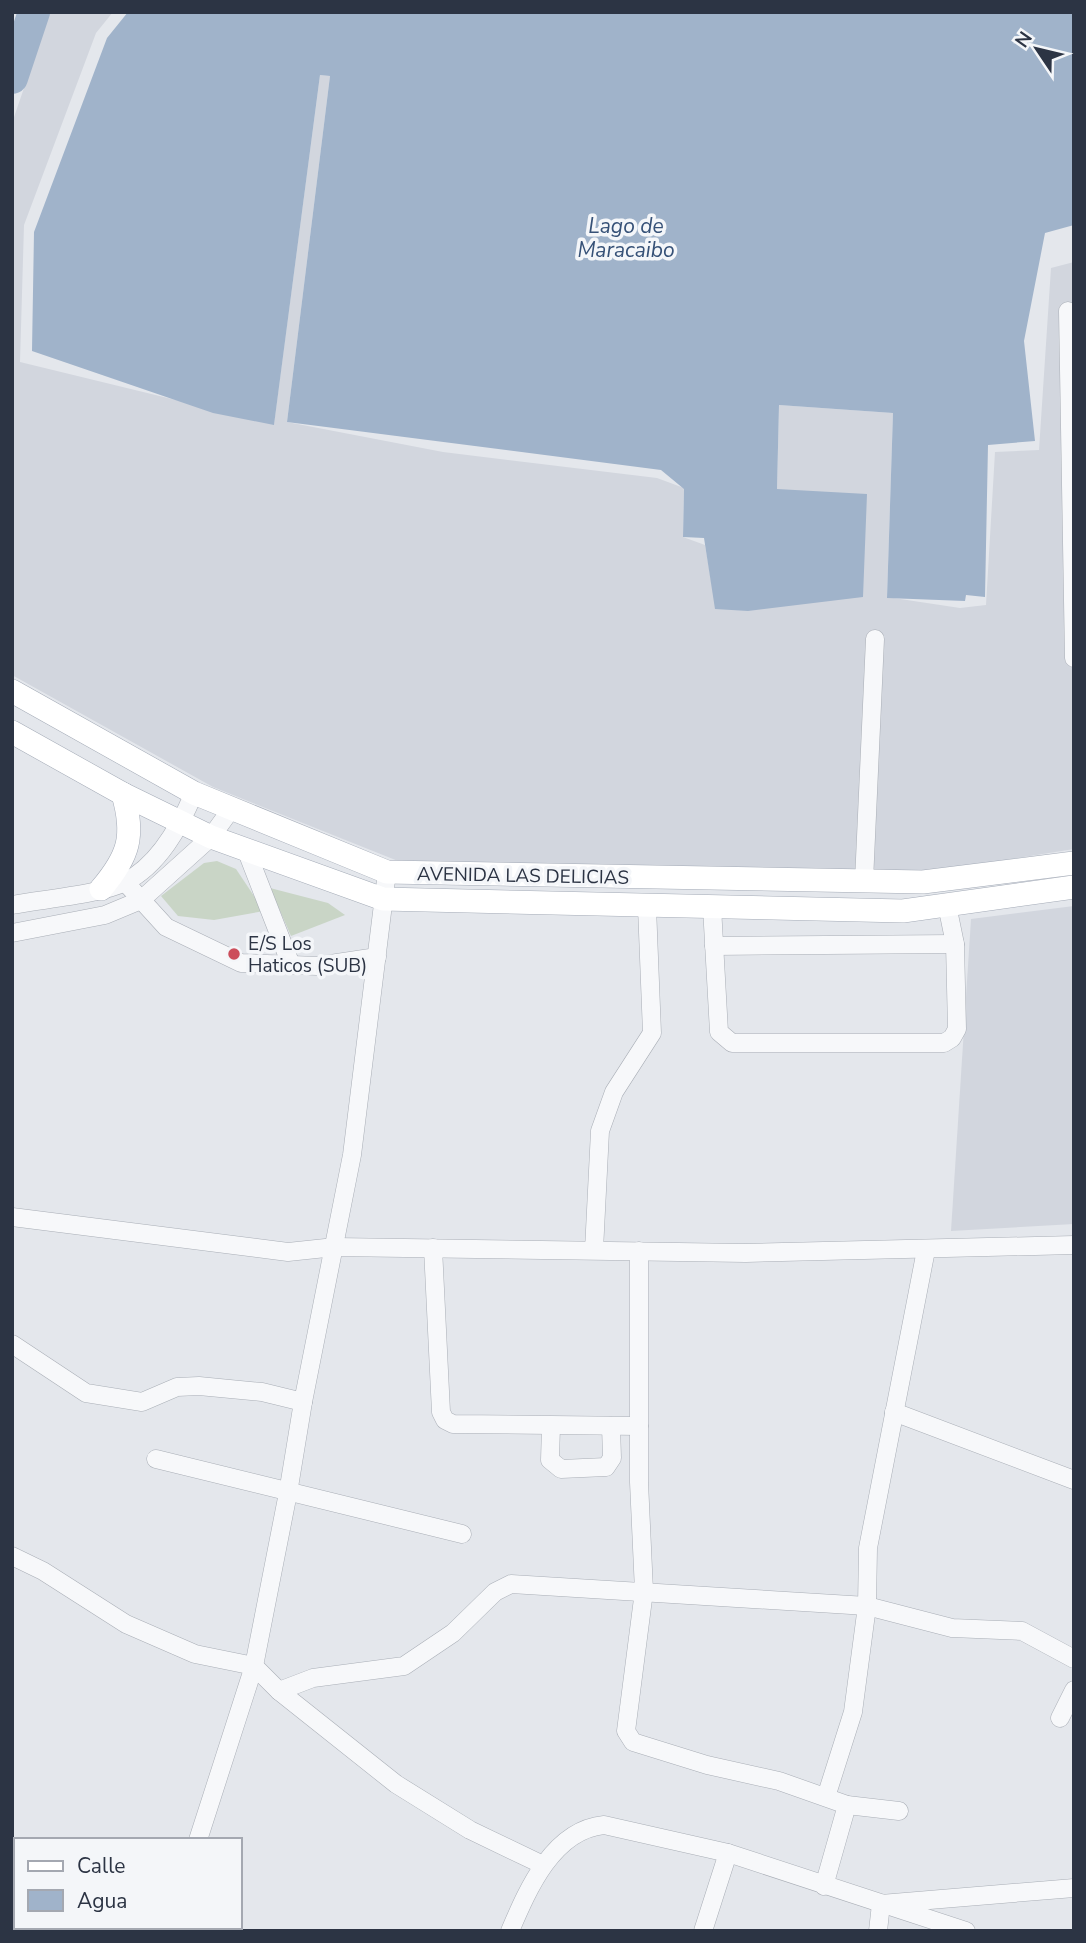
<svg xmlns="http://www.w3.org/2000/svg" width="1086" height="1943" viewBox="0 0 1086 1943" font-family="'Nunito Sans',sans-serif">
  <rect width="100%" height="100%" fill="#e4e7ec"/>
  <g fill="#d2d6de">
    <path d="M50,12H113L96,33L24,225L20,362L274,424L320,75L330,76L287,422L443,452L657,478L684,488L683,537L705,545L716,609L777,489L779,405L893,413L887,597L960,608L986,605L995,452L1039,450L1051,268L1074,262V849L925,873L398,861L213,787L12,675V123Z"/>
    <path d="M1074,906V1224L951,1231L971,919Z"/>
  </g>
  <g fill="#c9d5c6">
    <path d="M217,861L236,869L264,911L214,920L178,916L161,896L204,863Z"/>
    <path d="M270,888L328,903L345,915L291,936Z"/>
  </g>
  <path fill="#a0b3ca" d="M128,12H1074V225L1045,233L1024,341L1035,441L988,445L985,597L966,595L965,601L887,598L893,413L779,405L777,489L867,494L863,597L748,611L715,609L704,538L683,537L684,489L661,470L287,422L330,76L320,75L274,425L213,413L32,351L34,232L107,38Z"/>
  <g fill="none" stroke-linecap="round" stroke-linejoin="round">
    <path stroke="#a0b3ca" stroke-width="32" d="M12,78L34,12"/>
    <g stroke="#a9aeb6" stroke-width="19">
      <g id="minor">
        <path d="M1068,311L1074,658"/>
        <path d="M247,852L291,965"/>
        <path d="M864,881L875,639"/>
        <path d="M125,882L166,927L241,963L317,966L377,957"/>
        <path d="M12,905C42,899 99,895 125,882C159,865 180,826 194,793"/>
        <path d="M712,907L719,1032L732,1043H944L952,1038L957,1029L955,944L947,905"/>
        <path d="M12,933L105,915L141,900L211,837L232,808"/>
        <path d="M714,946L955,944"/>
        <path d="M12,1217L288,1252L335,1247L746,1253L1074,1245"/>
        <path d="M433,1248L441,1412L445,1420L453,1424L639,1426"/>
        <path d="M594,1250L600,1131L614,1092L652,1033L647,907"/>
        <path d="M639,1251V1482L644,1591L626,1731L633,1742L707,1765L779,1781L847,1805L899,1811"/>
        <path d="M12,1344L86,1393L142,1402L177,1387L199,1386L262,1392L303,1402"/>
        <path d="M894,1412L1074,1480"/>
        <path d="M551,1426L550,1460L561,1469L606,1467L612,1458L611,1426"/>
        <path d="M156,1459L462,1534"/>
        <path d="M12,1556L43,1571L126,1624L195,1654L254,1666L279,1691L396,1784L470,1830L543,1865"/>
        <path d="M279,1691L313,1678L404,1666L453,1633L495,1592L511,1584L867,1606L952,1628L1022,1631L1074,1659"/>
        <path d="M1060,1718L1074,1690"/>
        <path d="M826,1797L853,1712L867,1606L868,1548L926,1250"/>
        <path d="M198,1840L254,1666L288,1493L303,1402L352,1155L387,872"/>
        <path d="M824,1886L847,1805"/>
        <path d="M169,1931L170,1927"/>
        <path d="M510,1931C528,1889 553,1830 604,1825L728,1853L966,1931"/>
        <path d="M703,1931L728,1853"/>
        <path d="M878,1931L881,1904L1074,1888"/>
      </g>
    </g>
    <g stroke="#a4abb7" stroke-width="24">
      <g id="major">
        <path d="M12,691L194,793L387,872L923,882L1074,863"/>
        <path d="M12,732L123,794L211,837L383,899L903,911L1074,887"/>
        <path d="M101,889C129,856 135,836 123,794"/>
      </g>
    </g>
    <use href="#minor" stroke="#f7f8fa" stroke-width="18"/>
    <use href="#major" stroke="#fff" stroke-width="23"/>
  </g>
  <circle fill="#cc4e5b" stroke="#f4f6f9" stroke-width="2.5" cx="234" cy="954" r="7"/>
  <g text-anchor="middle" stroke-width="7" stroke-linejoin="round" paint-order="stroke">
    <g font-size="19" fill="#2c3444" stroke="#f4f6f9">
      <text transform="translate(523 875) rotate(1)" y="7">AVENIDA LAS DELICIAS</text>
    </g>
    <g font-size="19" fill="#2c3444" stroke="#f4f6f9" text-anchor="start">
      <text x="248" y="950">E/S Los<tspan x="248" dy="22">Haticos (SUB)</tspan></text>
    </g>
    <g font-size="21" font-style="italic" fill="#365177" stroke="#f4f6f9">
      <text x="626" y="233">Lago de<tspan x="626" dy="24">Maracaibo</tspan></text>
    </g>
  </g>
  <rect width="1086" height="1943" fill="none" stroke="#2c3444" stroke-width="28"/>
  <rect x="14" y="1838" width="228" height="91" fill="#f4f6f9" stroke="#a4a8b1" stroke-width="2"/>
  <rect x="28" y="1861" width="35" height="10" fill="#ffffff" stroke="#a4a8b1" stroke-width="2"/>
  <text x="77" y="1873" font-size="21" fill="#2c3444">Calle</text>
  <rect x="28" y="1890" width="35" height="21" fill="#a0b3ca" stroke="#a4a8b1" stroke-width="2"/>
  <text x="77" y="1908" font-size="21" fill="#2c3444">Agua</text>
  <g transform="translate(1037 49) rotate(305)" stroke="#f4f6f9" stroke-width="5" paint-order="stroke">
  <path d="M0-5L12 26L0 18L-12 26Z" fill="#2c3444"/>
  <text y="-10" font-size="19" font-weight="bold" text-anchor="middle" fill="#2c3444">N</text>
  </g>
</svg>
